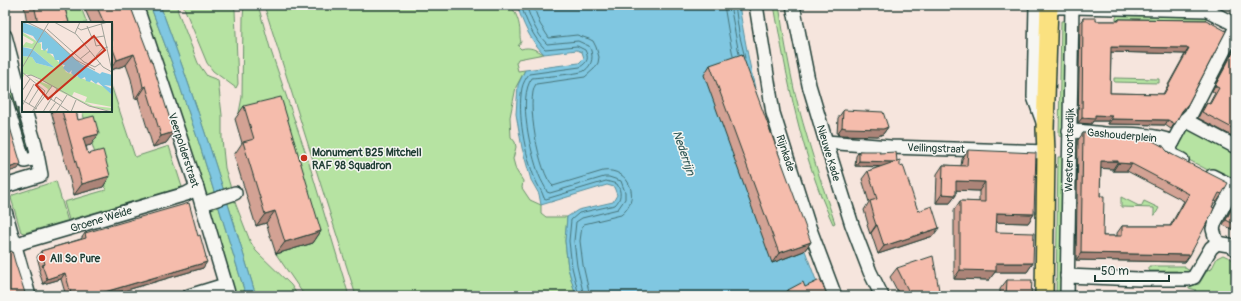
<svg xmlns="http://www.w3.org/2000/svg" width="1241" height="301" viewBox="0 0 1241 301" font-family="Pangolin,sans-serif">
  <rect width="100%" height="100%" fill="#f6e5dd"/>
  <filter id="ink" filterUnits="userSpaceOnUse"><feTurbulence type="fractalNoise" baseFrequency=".025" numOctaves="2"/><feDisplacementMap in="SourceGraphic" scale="8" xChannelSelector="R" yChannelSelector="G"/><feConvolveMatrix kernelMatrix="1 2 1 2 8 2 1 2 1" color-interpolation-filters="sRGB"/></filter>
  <g filter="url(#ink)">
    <g fill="#b6e3a2" stroke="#6a906b">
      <path d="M57,5H80L87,23H60Z"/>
      <path d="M140,5H150L173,66L200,146L246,296H232Z"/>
      <path d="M160,5H177L178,12L198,63L207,76L218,80L222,115V139L225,168L229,182L236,205L250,241L256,251L291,285L298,296H256C227,198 196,101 160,5Z"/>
      <path d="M183,5H233L235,10L238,84L236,88L213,71L207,63Z"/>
      <path d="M244,5H258L270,48L306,154L303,156L304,159L308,160L349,296H304L302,292L276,254L313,243L238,118L242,97L243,18Z"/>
      <path d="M264,5H510C516,12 520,23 520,33C520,37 520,38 521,42L518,46L521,49C530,46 536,50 544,54L518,59L516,63L518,71L525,70L516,87L510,117L511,137L515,142L516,147L513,159L516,170L523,181L522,188L530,200L541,205V213L546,217H567L565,241L568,268L576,296H356Z"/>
      <path d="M774,5H779C783,33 788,61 794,89C805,134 820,179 835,223L833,224C801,155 787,79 774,5Z"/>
      <path d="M1119,12L1123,15L1201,16L1208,15L1204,22L1116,20V18Z"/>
      <path d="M1061,21H1069L1067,137L1059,136Z"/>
      <path d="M1114,78L1159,79V83L1114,82Z"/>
      <path d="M111,85L135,157L169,146L182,187L69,220L64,202L106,190L82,111H111Z"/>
      <path d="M10,87L14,88L34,156L26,159L6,91L8,88Z"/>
      <path d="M1186,126L1236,152V179L1234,184L1172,151Z"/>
      <path d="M1058,157H1066V171H1062L1061,296H1056Z"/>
      <path d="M56,181L68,222L66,221L24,233L21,232L11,198L13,195Z"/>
      <path d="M1121,197L1141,207L1144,201L1159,208L1155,215H1154V208L1121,207Z"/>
      <path d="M1223,255L1236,261V282L1228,296H1193L1196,290L1189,288V286L1199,284L1208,269L1211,270L1217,258Z"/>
      <path d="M1149,266H1185V268L1192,272L1177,275V271H1149Z"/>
    </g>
    <g fill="#80c7e1" stroke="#59909c">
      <path d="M150,5H160C196,101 227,198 256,296H246L200,146L173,66Z"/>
      <path d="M517,5H739C746,49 755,93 767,135C782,190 802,243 822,296H576L568,268L565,241L567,217L578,210L613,202L617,195L614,187L607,185L541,205L539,194L531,180L522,148L516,114L518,85L525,70L579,63L584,58L582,52L577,50L544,54C530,40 523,24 517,5Z"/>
    </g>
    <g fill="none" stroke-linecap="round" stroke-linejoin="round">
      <g stroke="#467479" stroke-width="1">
        <path d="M521,5C526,21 533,37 545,49L577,46L585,50C589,58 588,62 580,67L529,74C526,78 523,83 522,88C517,113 525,155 535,179C538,186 542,191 544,198L546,199L606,181L617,184C622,192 621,199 615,205L579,213L571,220L569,241L572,267L579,296"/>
        <path d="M526,5C531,19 536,33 547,44L578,41L589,46C594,55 593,65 584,71C578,74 542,77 532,78C517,98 531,153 539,175C541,181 545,186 547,192L550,193L604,177H609L621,181L625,192V199L618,209L582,218L576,222L574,241L577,266L584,296"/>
        <path d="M533,5L540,24L549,38L577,35L589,39L593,41L596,47L599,57L598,63L594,69L585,77L536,84C525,98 539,175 553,186L603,171C629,167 642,199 621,215L584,224L582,226L580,241L583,265L590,296"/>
        <path d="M724,5L729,35L733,56"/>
        <path d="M730,5L739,54"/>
        <path d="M735,5L739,33L745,58"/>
      </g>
      <g stroke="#1f3d34" stroke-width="16">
        <g id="minor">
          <path d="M136,5L197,188L229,296"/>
          <path d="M756,5L773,113L808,224L835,296"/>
          <path d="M793,5L809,85L826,142L852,225L870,272L882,296"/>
          <path d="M1036,5L1034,97L1043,122"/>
          <path d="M1049,9L1059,7H1072L1207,10L1236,25"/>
          <path d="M5,36L23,104"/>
          <path d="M5,100L23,159L25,161L37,158"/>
          <path d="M1185,120L1236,147"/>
          <path d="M1069,131C1082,131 1095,133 1107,134C1130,134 1152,134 1173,142"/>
          <path d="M826,142L890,147L1046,152"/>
          <path d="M1182,160L1167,153L1185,120L1191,114L1236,27"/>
          <path d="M1212,176L1236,188"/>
          <path d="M5,186L41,175L35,144L25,111"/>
          <path d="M202,204L235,193"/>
          <path d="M5,211L29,296"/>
          <path d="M1217,243L1213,229L1215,222L1233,187"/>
          <path d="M5,249L26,241L186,194L197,188"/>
          <path d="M1067,276L1139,279H1189L1194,277L1211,248L1217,243L1229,245L1236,249"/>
          <path d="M189,296L225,285"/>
          <path d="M1067,296L1072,5"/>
        </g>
      </g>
      <g stroke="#1f3d34" stroke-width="20">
        <path id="major" d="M1044,296L1046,152L1045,129L1049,5"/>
      </g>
      <use href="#minor" stroke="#f6f6f2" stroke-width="13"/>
      <use href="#major" stroke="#fae180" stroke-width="17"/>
    </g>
    <g fill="#d3a294" stroke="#1f3d34" fill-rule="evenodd">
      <path d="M24,5H64L69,23H27Z"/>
      <path d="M83,5H130L174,132L166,143L153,147L138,98L135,99L131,79L126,65L111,70V23H91Z"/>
      <path d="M1083,18L1096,21H1117L1119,19L1206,20L1188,104L1180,114L1171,129L1165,125L1108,124V121H1093L1091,124L1078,123L1080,23ZM1111,52L1185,54L1163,94L1110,93Z"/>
      <path d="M1236,45V138L1198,118L1203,108L1207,103L1209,104L1215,93L1212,91Z"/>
      <path d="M710,65L811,242L804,251L772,263L704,75Z"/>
      <path d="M244,106L321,231L313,243L276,254L266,223L256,226L234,155L242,143L235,119Z"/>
      <path d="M51,111H80L76,112L78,120L91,145L86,146L88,154L110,176L103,187L74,195Z"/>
      <path d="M843,111L888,127L883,134L878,136L841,135L837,134L838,118Z"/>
      <path d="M1083,133L1096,136L1111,137L1113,135L1166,150L1222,194L1217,202L1215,201L1190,255L1185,262L1076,260L1078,140ZM1101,168L1113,169V171H1127L1184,201L1170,226H1122L1117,233V236H1103L1100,196Z"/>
      <path d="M968,150L1034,214L1028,223L996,222V232L1033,263L1027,272H995L989,280L954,279V210L960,201L979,202V191L956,190V195L950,203H936L937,174L943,165L961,166L962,159Z"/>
      <path d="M859,151L879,153L897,161L900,166L918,211L933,236L878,254L871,233L870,234L867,225L868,224L864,210L869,202L862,179L868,171L880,167L855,166L856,156Z"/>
      <path d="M1236,199V227L1234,230L1223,225Z"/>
      <path d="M85,233L198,236L206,257L203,268L106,296H66L61,279L43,284L39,271L40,268L37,257L41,251L81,239Z"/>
      <path d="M897,268L940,296H900L890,277Z"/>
      <path d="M1007,280L1031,296H1000V289Z"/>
      <path d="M805,287L828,296H783L788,290Z"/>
    </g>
    <g fill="#ac8478" stroke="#1f3d34">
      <path d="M1111,47L1189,48L1185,54L1107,52Z"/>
      <path d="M134,54L126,65L111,70V68L117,60Z"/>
      <path d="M146,86L138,98L135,99L143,87Z"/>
      <path d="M1095,115L1112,116L1108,121H1093L1091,124L1078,123L1082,118Z"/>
      <path d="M1112,119L1168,120L1165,125L1108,124Z"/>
      <path d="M842,127H888L883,134L878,136L841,135L837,134Z"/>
      <path d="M174,132L166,143L153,147L161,136Z"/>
      <path d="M99,134L91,145L76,149L83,138Z"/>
      <path d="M859,161L897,162L893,167L855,166Z"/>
      <path d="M1101,161H1118L1113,169L1095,168Z"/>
      <path d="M1118,163L1132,164L1127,171H1113Z"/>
      <path d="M21,164L18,169L5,173V169Z"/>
      <path d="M110,176L103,187L74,195L82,184Z"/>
      <path d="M956,181L985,182L979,191L950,190Z"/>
      <path d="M942,194L956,195L950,203H936Z"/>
      <path d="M275,211L266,223L256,226L265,214Z"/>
      <path d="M997,213L1034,214L1028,223L990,222Z"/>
      <path d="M876,225H877L871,233L870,234Z"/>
      <path d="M939,228L933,236L878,254L884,246Z"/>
      <path d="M321,231L313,243L276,254L285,242Z"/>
      <path d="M811,242L804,251L772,263L779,253Z"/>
      <path d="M1081,253L1190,255L1185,262L1076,260Z"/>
      <path d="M207,262L203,268L106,296H91Z"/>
      <path d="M996,263H1033L1027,272H995L989,280L954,279L960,270Z"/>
      <path d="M65,273L61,279L43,284L47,279Z"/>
    </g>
    <g fill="#f5bcac" stroke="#1f3d34" fill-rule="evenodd">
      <path d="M34,5H64L69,23H38Z"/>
      <path d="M96,5H130L152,63V62L174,132L161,136L146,86L143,87L139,67L134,54L117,60L111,44V23H104Z"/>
      <path d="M1083,18H1096V21H1119V19L1206,20L1226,31L1188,104L1182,111L1175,124L1168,120L1112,119V116L1095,115V119L1082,118ZM1111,47L1189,48L1164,94L1110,93Z"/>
      <path d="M1236,47V130L1202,112L1207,103L1210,104L1219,88L1215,86Z"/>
      <path d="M742,54L811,242L779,253L710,65Z"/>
      <path d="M281,97L321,231L285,242L275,211L265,214L243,142L254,139L244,106Z"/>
      <path d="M844,110L883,112L888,127L883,129L846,128L842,127L843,111Z"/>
      <path d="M5,111L21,164L5,169Z"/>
      <path d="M62,111H76L78,120L94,116L99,134L83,138L88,154L103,150L110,176L82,184Z"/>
      <path d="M1083,133H1096V136L1113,137V135L1144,136L1164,147L1166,150L1169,153L1228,183L1222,194L1219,193L1212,207L1214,208L1212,213L1190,255L1081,253ZM1101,161H1118V163L1132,164L1189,194L1171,226H1122V236H1103L1104,196H1100Z"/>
      <path d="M968,150L1036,153L1034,214L997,213L996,232L1034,233L1033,263H996V271L960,270V201L985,202V182L956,181V195L942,194L943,165L967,166Z"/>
      <path d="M859,151H880L879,153L896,152L897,161L894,162L859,161Z"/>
      <path d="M900,160V166L903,165L918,211L932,206L939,228L884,246L877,225H876L873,216H874L870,201L877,199L868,171Z"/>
      <path d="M1236,200V225L1226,220Z"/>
      <path d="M189,203L198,236L200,235L206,257H205L207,262L91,296H72L70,290L65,273L47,279L42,265L45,264L41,251L86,238L85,233Z"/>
      <path d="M12,251L15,262L26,296H5V253Z"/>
      <path d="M933,256L940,296H911L897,268Z"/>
      <path d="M820,280L828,296H791L788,290L803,282L805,287Z"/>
      <path d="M1007,280H1032L1031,296H1006Z"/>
      <path d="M216,294L217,296H209Z"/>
    </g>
  </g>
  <g fill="#c8321e" stroke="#f6f6f2" stroke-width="1.5">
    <circle cx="304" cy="158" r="4"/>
    <circle cx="42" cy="258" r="4"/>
  </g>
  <g text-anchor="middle" stroke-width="3" stroke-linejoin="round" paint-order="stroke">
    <g font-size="11" fill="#1f3d34" stroke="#f6f6f2">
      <text transform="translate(1122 135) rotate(5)" y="4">Gashouderplein</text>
      <text transform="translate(936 148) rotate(2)" y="4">Veilingstraat</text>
      <text transform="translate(184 150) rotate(72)" y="4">Veerpolderstraat</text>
      <text transform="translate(1069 150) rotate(-89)" y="4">Westervoortsedijk</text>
      <text transform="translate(786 153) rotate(72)" y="4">Rijnkade</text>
      <text transform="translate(829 153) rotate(73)" y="4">Nieuwe Kade</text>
      <text transform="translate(101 219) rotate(-17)" y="4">Groene Weide</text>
    </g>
    <g font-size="11" font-weight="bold" fill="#1f3d34" stroke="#f6f6f2" text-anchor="start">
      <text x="312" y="156">Monument B25 Mitchell<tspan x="312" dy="13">RAF 98 Squadron</tspan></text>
      <text x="50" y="262">All So Pure</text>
    </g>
    <g font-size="12" font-style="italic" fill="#325957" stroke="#f6f6f2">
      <text transform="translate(684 153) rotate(71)" y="4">Nederrijn</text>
    </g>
  </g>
  <g transform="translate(22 22)">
    <rect width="90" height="90" fill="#f6e5dd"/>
    <path d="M0,10L19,22V28H24L41,44L44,50L82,65L90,73V85L63,80L65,75L52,70L50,74L71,84L90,86V89L70,85L37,69L30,64L24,73L26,67L12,57L27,63L15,55L3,52L0,57V34L10,35L14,41L33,46L9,26L0,25L4,20L10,22L12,20L0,13Z" fill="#b6e3a2"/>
    <path d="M0,0L21,8L59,42L78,52L80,50L90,53V64L82,63L90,67V73L76,60L74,62L69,58L68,60L64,59L63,55L59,57L55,54L56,52L53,55L49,51L50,48L47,51L44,49L41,46L43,43L37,42V38H33L31,32L25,31L26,26L22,29L20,26V20L16,21L11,14L0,10ZM0,25L10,27L33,46L14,41L10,35L0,34Z" fill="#80c7e1"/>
    <path fill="none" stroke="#a0a299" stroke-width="1" d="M5,0L23,9L54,38L73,48M32,0L54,12L81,45L90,50M79,0L90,49M65,4L70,16M56,6L59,8L86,0M25,7L62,40L73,45L79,41M53,11L58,0M72,16L74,24L79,23M63,22L70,16L82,14M74,34L80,27L86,25M58,37L68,29M0,46L27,0M0,50L23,69L10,90M5,54L9,53L18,57L67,84L90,90M0,69L8,57M23,73L48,90M0,78L15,87M32,79L34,75L41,80M7,82L17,66M0,84L12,62M11,90L30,64M21,90L35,67M27,90L34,80M34,90L45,73M49,90L54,78"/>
    <path fill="#c8321e" fill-opacity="0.15" stroke="#c8321e" stroke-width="2" d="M72,14L83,28L26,77L14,63Z"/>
    <rect width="90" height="90" fill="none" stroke="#1f3d34" stroke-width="2"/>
  </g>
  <rect width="1241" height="301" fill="none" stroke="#f6f6f2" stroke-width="20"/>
  <rect x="10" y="10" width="1221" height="281" fill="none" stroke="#1f3d34" stroke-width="1.5" filter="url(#ink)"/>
  <path d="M1095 275v6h74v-6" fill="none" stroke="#1f3d34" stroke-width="2"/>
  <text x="1101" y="275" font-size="12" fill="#1f3d34" stroke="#f6f6f2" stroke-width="3" paint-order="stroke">50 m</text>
</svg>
